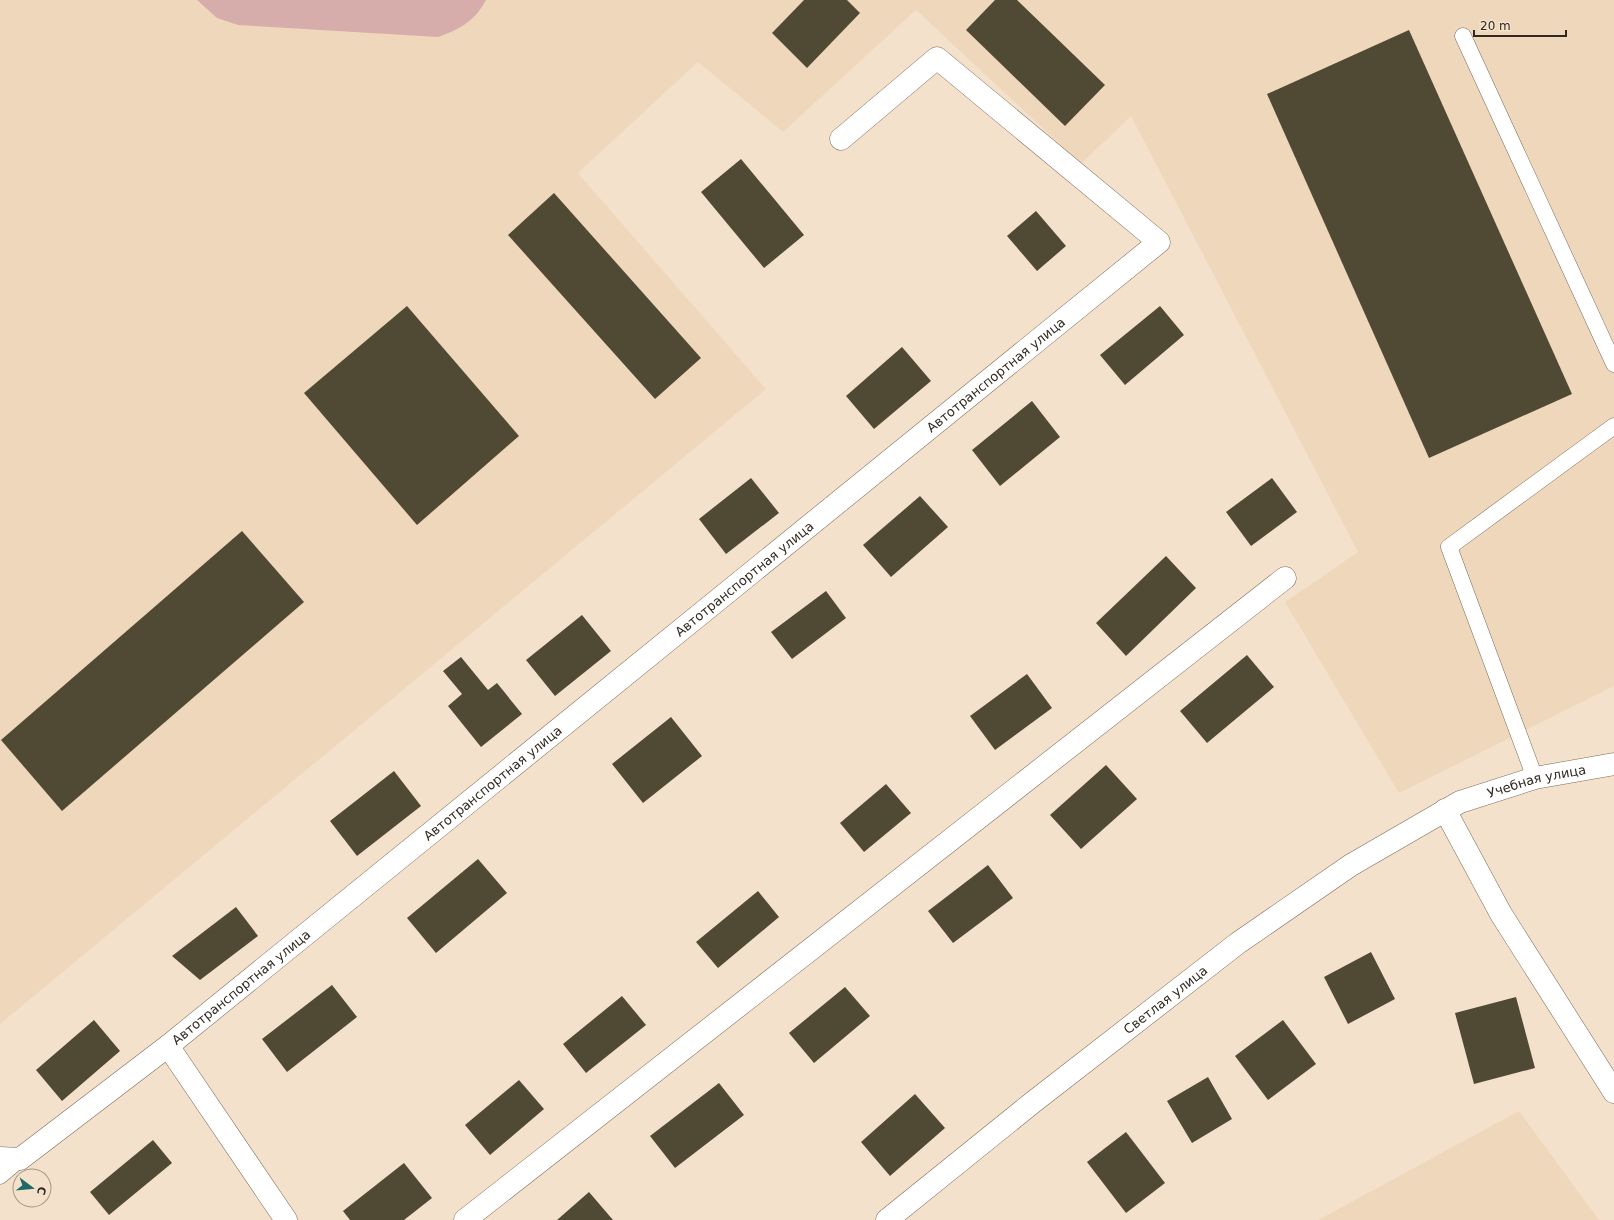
<svg xmlns="http://www.w3.org/2000/svg" width="1614" height="1220" viewBox="0 0 1614 1220" font-family="'DejaVu Sans',sans-serif">
  <rect width="100%" height="100%" fill="#f4e1cc"/>
  <g fill="#efd7bc">
    <path d="M0,0H1614V686L1399,793L1285,602L1358,552L1131,116L1081,164L916,10L783,132L698,62L578,173L766,389L0,1024Z"/>
    <path d="M1519,1111L1599,1220H1318Z"/>
  </g>
  <path fill="#d6adab" d="M197,0H486C474,22 460,29 438,37L238,25L217,18Z"/>
  <g fill="#504a34">
    <path d="M804,0H847L860,13L807,68L772,33Z"/>
    <path d="M995,0H1017L1105,85L1065,126L966,30Z"/>
    <path d="M1409,30L1572,394L1429,458L1267,94Z"/>
    <path d="M741,159L804,235L764,268L701,192Z"/>
    <path d="M554,193L701,358L655,399L508,235Z"/>
    <path d="M1036,211L1066,246L1037,271L1007,236Z"/>
    <path d="M407,306L519,436L417,525L304,393Z"/>
    <path d="M1160,306L1184,335L1125,385L1100,355Z"/>
    <path d="M902,347L931,381L874,429L846,396Z"/>
    <path d="M1032,401L1060,437L1000,486L972,450Z"/>
    <path d="M751,478L779,513L726,554L699,519Z"/>
    <path d="M1272,478L1297,512L1251,546L1226,512Z"/>
    <path d="M920,496L948,527L891,577L863,545Z"/>
    <path d="M242,531L304,602L62,811L1,740Z"/>
    <path d="M1166,556L1196,588L1126,656L1096,623Z"/>
    <path d="M826,591L846,618L792,659L771,632Z"/>
    <path d="M582,615L611,651L555,696L526,660Z"/>
    <path d="M1247,655L1274,687L1207,743L1180,711Z"/>
    <path d="M461,657L488,690L497,683L522,714L481,747L448,706L462,694L443,671Z"/>
    <path d="M1027,674L1052,708L995,750L970,716Z"/>
    <path d="M671,717L702,756L643,803L612,764Z"/>
    <path d="M1106,765L1137,799L1081,849L1050,815Z"/>
    <path d="M394,771L421,806L357,856L330,821Z"/>
    <path d="M886,784L911,813L864,852L840,823Z"/>
    <path d="M478,859L507,893L436,953L407,918Z"/>
    <path d="M988,865L1013,898L953,943L928,911Z"/>
    <path d="M758,891L779,917L718,968L696,942Z"/>
    <path d="M236,907L258,936L200,980L172,956Z"/>
    <path d="M1371,952L1395,999L1348,1024L1324,977Z"/>
    <path d="M332,985L357,1017L287,1072L262,1039Z"/>
    <path d="M845,987L870,1016L814,1063L789,1033Z"/>
    <path d="M622,996L646,1025L586,1073L563,1044Z"/>
    <path d="M1516,997L1535,1068L1474,1084L1455,1013Z"/>
    <path d="M94,1020L120,1051L62,1101L36,1070Z"/>
    <path d="M1283,1020L1316,1064L1268,1100L1235,1056Z"/>
    <path d="M1208,1077L1232,1119L1192,1143L1167,1101Z"/>
    <path d="M519,1080L544,1109L490,1155L465,1125Z"/>
    <path d="M719,1083L744,1115L675,1168L650,1136Z"/>
    <path d="M915,1094L945,1128L890,1176L861,1142Z"/>
    <path d="M1126,1132L1165,1183L1126,1213L1087,1162Z"/>
    <path d="M153,1140L172,1163L109,1215L90,1192Z"/>
    <path d="M404,1163L432,1198L404,1220H350L343,1211Z"/>
    <path d="M589,1192L613,1220H557Z"/>
  </g>
  <g fill="none" stroke-linecap="round" stroke-linejoin="round">
    <g stroke="#7c6b58" stroke-width="17">
      <g id="lane">
        <path d="M1463,36L1614,364"/>
        <path d="M1535,778L1449,547L1614,426"/>
        <path d="M0,1176L20,1159"/>
      </g>
    </g>
    <g stroke="#7c6b58" stroke-width="23">
      <g id="street">
        <path d="M1445,810L1501,914L1614,1092"/>
        <path d="M168,1046L286,1220"/>
        <path id="s1" d="M0,1158L20,1159L168,1046L1159,242L937,58L841,139"/>
        <path d="M465,1220L1285,578"/>
      </g>
    </g>
    <g stroke="#7c6b58" stroke-width="23">
      <g id="secondary">
        <path id="s2" d="M887,1220L1032,1103L1238,943L1351,865L1460,802L1535,778L1614,764"/>
      </g>
    </g>
    <use href="#lane" stroke="#fff" stroke-width="16"/>
    <use href="#street" stroke="#fff" stroke-width="22"/>
    <use href="#secondary" stroke="#fff" stroke-width="22"/>
  </g>
  <g text-anchor="middle" stroke-width="4" stroke-linejoin="round" paint-order="stroke">
    <g font-size="13" fill="#302921" stroke="#f4e1cc">
      <text dy="5" stroke="none"><textPath href="#s1" startOffset="1272">Автотранспортная улица</textPath></text>
      <text dy="5" stroke="none"><textPath href="#s1" startOffset="948">Автотранспортная улица</textPath></text>
      <text dy="5" stroke="none"><textPath href="#s2" startOffset="790">Учебная улица</textPath></text>
      <text dy="5" stroke="none"><textPath href="#s1" startOffset="624">Автотранспортная улица</textPath></text>
      <text dy="5" stroke="none"><textPath href="#s1" startOffset="300">Автотранспортная улица</textPath></text>
      <text dy="5" stroke="none"><textPath href="#s2" startOffset="355">Светлая улица</textPath></text>
    </g>
  </g>
  <g transform="translate(32 1188) rotate(106)"><circle r="19" fill="#f4e1cc" stroke="#a69788"/>
  <path d="M0-3L7 15L0 10L-7 15Z" fill="#1d6a68"/>
  <text y="-6" font-size="11" font-weight="bold" text-anchor="middle" fill="#302921">С</text>
  </g>
  <path d="M1474 30v6h92v-6" fill="none" stroke="#302921" stroke-width="2"/>
  <text x="1480" y="30" font-size="12" fill="#302921" stroke="#f4e1cc" stroke-width="3" paint-order="stroke">20 m</text>
</svg>
